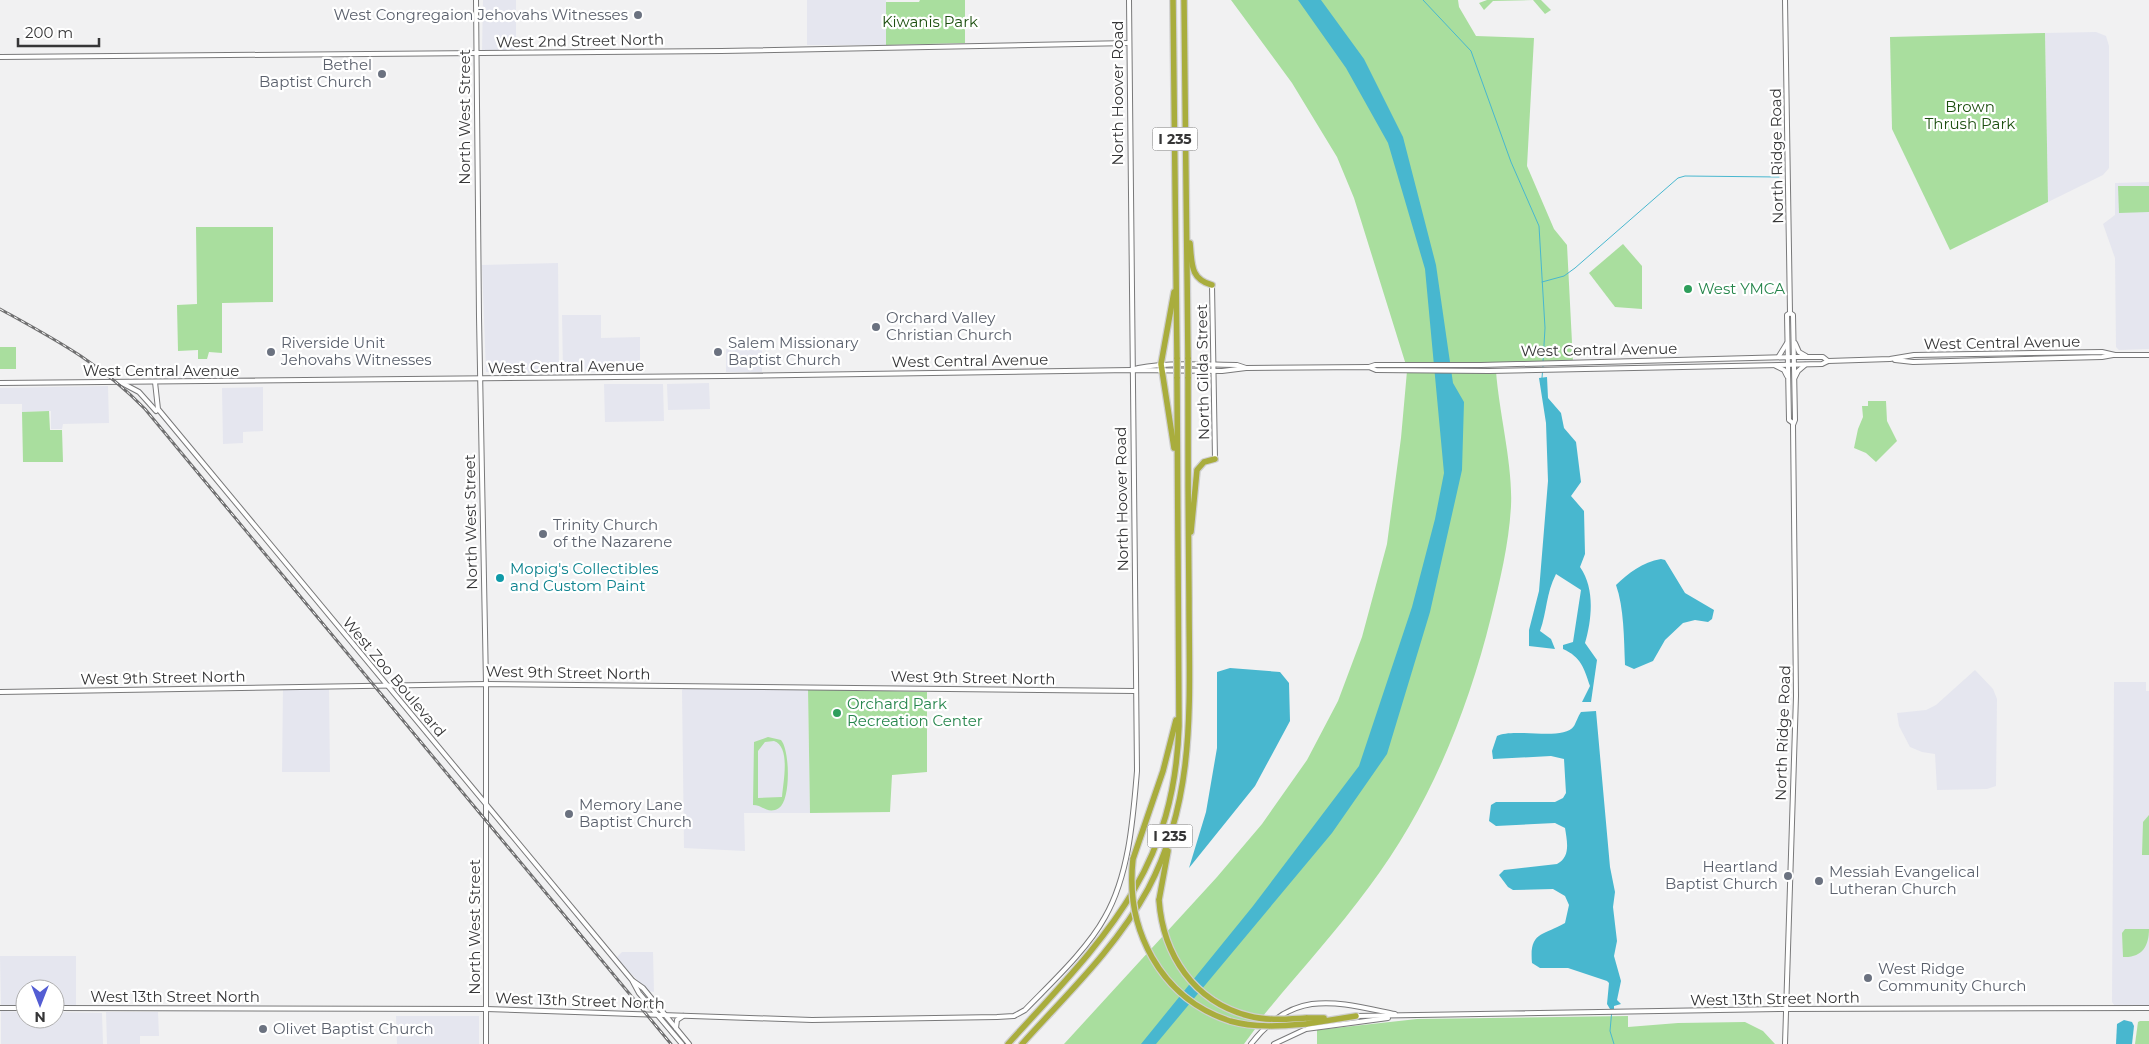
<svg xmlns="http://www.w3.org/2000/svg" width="2149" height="1044" viewBox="0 0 2149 1044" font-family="Montserrat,sans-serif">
  <rect width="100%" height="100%" fill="#f1f1f2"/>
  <g fill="#e5e6ef">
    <path d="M483,0H516V51H482Z"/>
    <rect x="807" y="0" width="79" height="45"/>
    <path d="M2096,32L2106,36L2109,46V168L2103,175L2048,202L2045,33Z"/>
    <path d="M2149,182V349L2119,350L2116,347L2115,258L2103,224L2115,215V183Z"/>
    <path d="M558,263L559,371L554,373L486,372L482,265Z"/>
    <path d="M562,315H601V338L640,337V371L563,372Z"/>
    <path d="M762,348V372H726V349Z"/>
    <path d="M709,383L710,409L668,410L667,384Z"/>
    <path d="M604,384H663L664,421L605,422Z"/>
    <path d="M108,386L109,423L63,424L62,429H51V411L22,412V404H0V388Z"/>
    <path d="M263,387V431L243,432V443L223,444L222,388Z"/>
    <path d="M1975,670L1993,689L1997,699L1996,786L1987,789L1937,790L1935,754L1922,752L1910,747L1899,726L1897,713L1926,710L1936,705Z"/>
    <path d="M2114,682H2146V691H2149V1005L2115,1006L2112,1002Z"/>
    <path d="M684,688L808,689L810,813H744L745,851L684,848L682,690Z"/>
    <path d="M283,689H329L330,772H282Z"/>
    <path d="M622,952H653L654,992L648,991L616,958Z"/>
    <path d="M0,956H76V1006H55V989H25V1006H1Z"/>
    <path d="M1,1011L25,1012V1019H55V1012L102,1013L103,1044H1Z"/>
    <path d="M106,1012H158L159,1036H140V1044H107Z"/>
    <path d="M396,1016H479V1044H397Z"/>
  </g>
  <g fill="#a9de9e" fill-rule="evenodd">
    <path d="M920,0H965V43L886,45V2H919Z"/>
    <path d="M1231,0H1458L1459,7L1476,36L1534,38L1527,166L1554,229L1567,245L1573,362L1406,365L1354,198L1337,157L1292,83Z"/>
    <path d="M1487,0H1541L1551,10L1545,14L1533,0L1493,1L1484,10L1479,3Z"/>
    <path d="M2045,33L2048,202L1950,250L1892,129L1890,37Z"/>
    <path d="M2118,186H2149V212L2119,213Z"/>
    <path d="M196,227H273V302L222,303V353L209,352L207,359H198V350L178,351L177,305L197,304Z"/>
    <path d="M1623,244L1642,266V309L1615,307L1589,273Z"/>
    <rect x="0" y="347" width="16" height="22"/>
    <path d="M1407,371H1496C1499,413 1513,465 1511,506C1509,543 1500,581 1491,617C1467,714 1429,807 1369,887C1336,932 1298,973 1263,1016L1253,1024L1258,1025L1244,1044H1064L1217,877L1262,824L1307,760L1338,701L1362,637L1387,544L1401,438Z"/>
    <path d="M1868,401H1886L1887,421L1897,441L1876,462L1866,453L1854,448L1858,429L1863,417L1862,406H1868Z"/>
    <path d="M49,411L50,430H62L63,462H23L22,412Z"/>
    <path d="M808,689L927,692V772L892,775L890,812L810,813Z"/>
    <path d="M768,737L781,740C790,750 791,800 779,808C768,815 763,805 753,805L754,742ZM774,741C791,747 783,782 782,797L758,798V751L765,742Z"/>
    <path d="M2149,815V855H2142L2143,822Z"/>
    <path d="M2125,929H2149C2149,946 2142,958 2123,957L2122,933Z"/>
    <path d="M1628,1016V1027L1678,1023L1745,1022L1763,1031L1775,1044H1317V1030L1417,1019Z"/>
    <path d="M2140,1021H2149V1044H2135L2138,1022Z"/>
  </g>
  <g fill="#48b7cf">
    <path d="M1298,0H1321L1364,59L1403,137L1436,265L1453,383L1464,402L1462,470L1430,612L1387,754L1332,833L1156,1044H1141L1253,906L1359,766L1412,607L1435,519L1444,473L1425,269L1388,143L1346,68Z"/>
    <path d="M1547,377L1548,398L1561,413L1564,428L1576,442L1581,482L1571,496L1584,511L1585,554L1580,567C1595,588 1592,619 1585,643L1597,660L1591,702H1582L1590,686C1584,668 1581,657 1563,649V645L1573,642L1581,590L1556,574C1546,593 1547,612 1540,631L1551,639L1555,649L1529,646V630L1539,591L1548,481L1546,423L1539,378Z"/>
    <path d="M1661,559L1665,560L1685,593L1714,610L1712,619L1708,622L1695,620L1683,623L1665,640L1653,661L1634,669L1625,665C1624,639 1624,607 1616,585C1629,573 1642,562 1661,559Z"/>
    <path d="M1230,668L1280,672L1289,683L1290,721L1255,786L1189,868L1206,812L1217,748V672Z"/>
    <path d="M1596,711L1610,867L1615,892L1613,907L1617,941L1614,956L1621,981L1617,1000L1621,1004L1614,1006V1009H1610L1607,1004L1609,983L1607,981L1568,968H1540L1532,963C1529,931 1543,936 1565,923L1569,905L1565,896L1553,889L1513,890L1508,887L1499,875L1504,870L1557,864C1571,857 1567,841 1565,828L1555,823L1496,826L1489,821L1491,805L1496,802H1555L1563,798L1566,793L1564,759L1551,756L1493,759L1492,751L1497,736C1514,727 1563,742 1574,726C1576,723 1578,716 1581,712Z"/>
    <path d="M2124,1020L2132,1022L2134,1026L2132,1044H2116L2117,1024Z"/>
  </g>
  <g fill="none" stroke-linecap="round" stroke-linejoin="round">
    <g stroke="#48b7cf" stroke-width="1">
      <path d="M1423,0L1471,51L1511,162L1539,226L1545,328L1543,362"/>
      <path d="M1542,282L1564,276L1575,268L1678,178L1685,176L1779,177"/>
      <path d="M1542,378L1543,366"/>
      <path d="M1612,1009L1610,1031L1614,1044"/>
    </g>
    <g stroke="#79797a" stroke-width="6">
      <g id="secondary">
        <path d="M476,0L479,317L486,684V1044"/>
        <path d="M0,57L721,51L1129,43"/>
        <path d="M1212,285L1215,459"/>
        <path d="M1790,313L1787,315L1789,420L1793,423"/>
        <path d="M1795,343L1799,352L1806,356"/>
        <path d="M1779,356L1787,343"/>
        <path d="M1895,360L1913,362L2102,357L2113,355"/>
        <path d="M1776,366L1784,370L1787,376"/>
        <path d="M1369,367L1375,365H1481L1794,357H1823L1828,361"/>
        <path d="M1131,370C1157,361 1209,365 1237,365L1246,368"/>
        <path d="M1795,377L1798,371L1805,365"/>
        <path d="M155,382L158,409L632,980L639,993L682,1044"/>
        <path d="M0,383L723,376L1131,370L1222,371L1246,368L1369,367L1376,370L1489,371L1822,364L1828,361L1890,359L1914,355L2102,352L2115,355H2149"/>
        <path d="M122,383L139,392L156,411"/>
        <path d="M0,692L486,684L1135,691"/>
        <path d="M633,981L643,988L689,1044"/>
        <path d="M0,1008H25"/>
        <path d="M55,1008L486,1009L812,1020L997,1017L1014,1016L1025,1010C1051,983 1087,950 1105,917C1129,875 1133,819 1137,771L1129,0"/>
        <path d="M1356,1016L1779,1009L2149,1008"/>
        <path d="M676,1028L677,1020L683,1016"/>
        <path d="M1251,1044C1294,988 1336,1002 1395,1014"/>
        <path d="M1274,1044L1306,1029L1388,1018"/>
        <path d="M1785,1044L1796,696L1793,425L1795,420L1793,315L1790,313L1785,0"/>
      </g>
    </g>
    <g stroke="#cfcfcf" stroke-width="8">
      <g id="highway">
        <path d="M1173,0L1177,359"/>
        <path d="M1184,0L1188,359"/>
        <path d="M1190,243C1192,264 1190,279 1212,285"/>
        <path d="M1174,292L1161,364L1174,448"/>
        <path d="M1191,532L1197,470L1204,462L1215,459"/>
        <path d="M1133,859L1163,771L1176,720"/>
        <path d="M1159,900L1168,851"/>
        <path d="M1306,1018H1324"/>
        <path d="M1306,1024L1356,1016"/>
        <path d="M1008,1044C1101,941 1174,875 1179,726L1177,377"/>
        <path d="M1022,1044C1066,995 1116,948 1148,889C1197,796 1189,701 1189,600C1188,526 1188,451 1188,377"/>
      </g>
    </g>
    <use href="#secondary" stroke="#fff" stroke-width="4"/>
    <use href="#highway" stroke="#a9ad3d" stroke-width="5.5"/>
    <g stroke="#707071" stroke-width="3">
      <path id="rail" d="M0,309C56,340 100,363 145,409L671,1044"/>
    </g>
    <use href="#rail" stroke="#fff" stroke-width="1" stroke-dasharray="4" stroke-linecap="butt"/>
    <g stroke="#cfcfcf" stroke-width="8" stroke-linecap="butt">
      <g id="highway-bridge">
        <path d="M1177,359V377"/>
        <path d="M1188,359V377"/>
        <path d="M1133,859C1125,929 1160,998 1230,1021C1255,1028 1281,1026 1306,1024"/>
        <path d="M1159,900C1163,955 1194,1002 1249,1016C1267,1021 1287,1019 1306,1018"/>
      </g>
    </g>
    <use href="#highway-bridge" stroke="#a9ad3d" stroke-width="5.5"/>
  </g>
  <g fill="#6b7280" stroke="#fff" stroke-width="2">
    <circle cx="638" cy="15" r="5"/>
    <circle cx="382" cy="74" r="5"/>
    <circle cx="876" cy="327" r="5"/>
    <circle cx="271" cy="352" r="5"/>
    <circle cx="718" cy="352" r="5"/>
    <circle cx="543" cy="534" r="5"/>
    <circle cx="569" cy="814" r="5"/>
    <circle cx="1788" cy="876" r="5"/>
    <circle cx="1819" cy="881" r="5"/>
    <circle cx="1868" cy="978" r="5"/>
    <circle cx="263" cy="1029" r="5"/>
  </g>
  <g fill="#2e9e5b" stroke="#fff" stroke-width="2">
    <circle cx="1688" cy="289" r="5"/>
    <circle cx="837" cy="713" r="5"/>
  </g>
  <circle fill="#0f9aa8" stroke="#fff" stroke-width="2" cx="500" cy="578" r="5"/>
  <g text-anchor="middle" stroke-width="4.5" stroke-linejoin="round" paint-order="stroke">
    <g fill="#fff" stroke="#727273" stroke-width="1">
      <rect x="1152.5" y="127.5" width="45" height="23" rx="4"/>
      <rect x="1147.5" y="824.5" width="45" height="23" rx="4"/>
    </g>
    <g font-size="14" font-weight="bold" fill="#363637">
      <text x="1175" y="144">I 235</text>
      <text x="1170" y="841">I 235</text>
    </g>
    <g font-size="15" fill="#5b616d" stroke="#fff" text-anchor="start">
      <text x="628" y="20" text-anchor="end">West Congregaion Jehovahs Witnesses</text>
      <text x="372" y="70" text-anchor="end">Bethel<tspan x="372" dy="17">Baptist Church</tspan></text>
      <text x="886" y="323">Orchard Valley<tspan x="886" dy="17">Christian Church</tspan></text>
      <text x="281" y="348">Riverside Unit<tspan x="281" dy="17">Jehovahs Witnesses</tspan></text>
      <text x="728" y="348">Salem Missionary<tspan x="728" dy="17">Baptist Church</tspan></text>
      <text x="553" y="530">Trinity Church<tspan x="553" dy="17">of the Nazarene</tspan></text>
      <text x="579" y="810">Memory Lane<tspan x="579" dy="17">Baptist Church</tspan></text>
      <text x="1778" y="872" text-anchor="end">Heartland<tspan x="1778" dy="17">Baptist Church</tspan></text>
      <text x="1829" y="877">Messiah Evangelical<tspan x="1829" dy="17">Lutheran Church</tspan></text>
      <text x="1878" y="974">West Ridge<tspan x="1878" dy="17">Community Church</tspan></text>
      <text x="273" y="1034">Olivet Baptist Church</text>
    </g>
    <g font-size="15" fill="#1c4f0f" stroke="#fff">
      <text x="930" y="27">Kiwanis Park</text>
      <text x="1970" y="112">Brown<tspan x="1970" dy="17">Thrush Park</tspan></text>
    </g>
    <g font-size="15" fill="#363637" stroke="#fff">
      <text transform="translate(580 41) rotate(-1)" y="5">West 2nd Street North</text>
      <text transform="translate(1118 93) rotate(-90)" y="5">North Hoover Road</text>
      <text transform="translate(465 117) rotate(-90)" y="5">North West Street</text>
      <text transform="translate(1777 156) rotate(-91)" y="5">North Ridge Road</text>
      <text transform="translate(2002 343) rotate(-1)" y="5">West Central Avenue</text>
      <text transform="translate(1599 350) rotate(-1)" y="5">West Central Avenue</text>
      <text transform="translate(970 361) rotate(-1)" y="5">West Central Avenue</text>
      <text transform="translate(566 367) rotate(-1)" y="5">West Central Avenue</text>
      <text x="161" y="376">West Central Avenue</text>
      <text transform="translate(1203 372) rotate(-91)" y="5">North Gilda Street</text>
      <text transform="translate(1122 499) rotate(-91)" y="5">North Hoover Road</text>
      <text transform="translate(471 522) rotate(-91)" y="5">North West Street</text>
      <text transform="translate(568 673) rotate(1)" y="5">West 9th Street North</text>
      <text transform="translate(394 677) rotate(50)" y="5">West Zoo Boulevard</text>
      <text transform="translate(163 678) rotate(-1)" y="5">West 9th Street North</text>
      <text transform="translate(973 678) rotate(1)" y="5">West 9th Street North</text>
      <text transform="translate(1783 733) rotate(-88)" y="5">North Ridge Road</text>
      <text transform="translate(475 927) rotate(-90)" y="5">North West Street</text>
      <text x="175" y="1002">West 13th Street North</text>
      <text transform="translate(1775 999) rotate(-1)" y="5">West 13th Street North</text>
      <text transform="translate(580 1001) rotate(2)" y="5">West 13th Street North</text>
    </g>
    <g font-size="15" fill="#27864d" stroke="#fff" text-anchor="start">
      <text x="1698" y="294">West YMCA</text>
      <text x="847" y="709">Orchard Park<tspan x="847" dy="17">Recreation Center</tspan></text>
    </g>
    <g font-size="15" fill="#0d838f" stroke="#fff" text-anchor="start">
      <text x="510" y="574">Mopig's Collectibles<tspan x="510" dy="17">and Custom Paint</tspan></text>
    </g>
  </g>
  <g transform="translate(40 1004) rotate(180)"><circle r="24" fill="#ffffff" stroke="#afafaf"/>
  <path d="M0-4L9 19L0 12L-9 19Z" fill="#535dd3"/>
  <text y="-8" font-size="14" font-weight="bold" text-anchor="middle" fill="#363637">N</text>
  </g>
  <path d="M18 38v8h81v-8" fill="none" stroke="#363637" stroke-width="2.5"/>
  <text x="25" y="38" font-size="15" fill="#363637" stroke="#ffffff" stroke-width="4" paint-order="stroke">200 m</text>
</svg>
